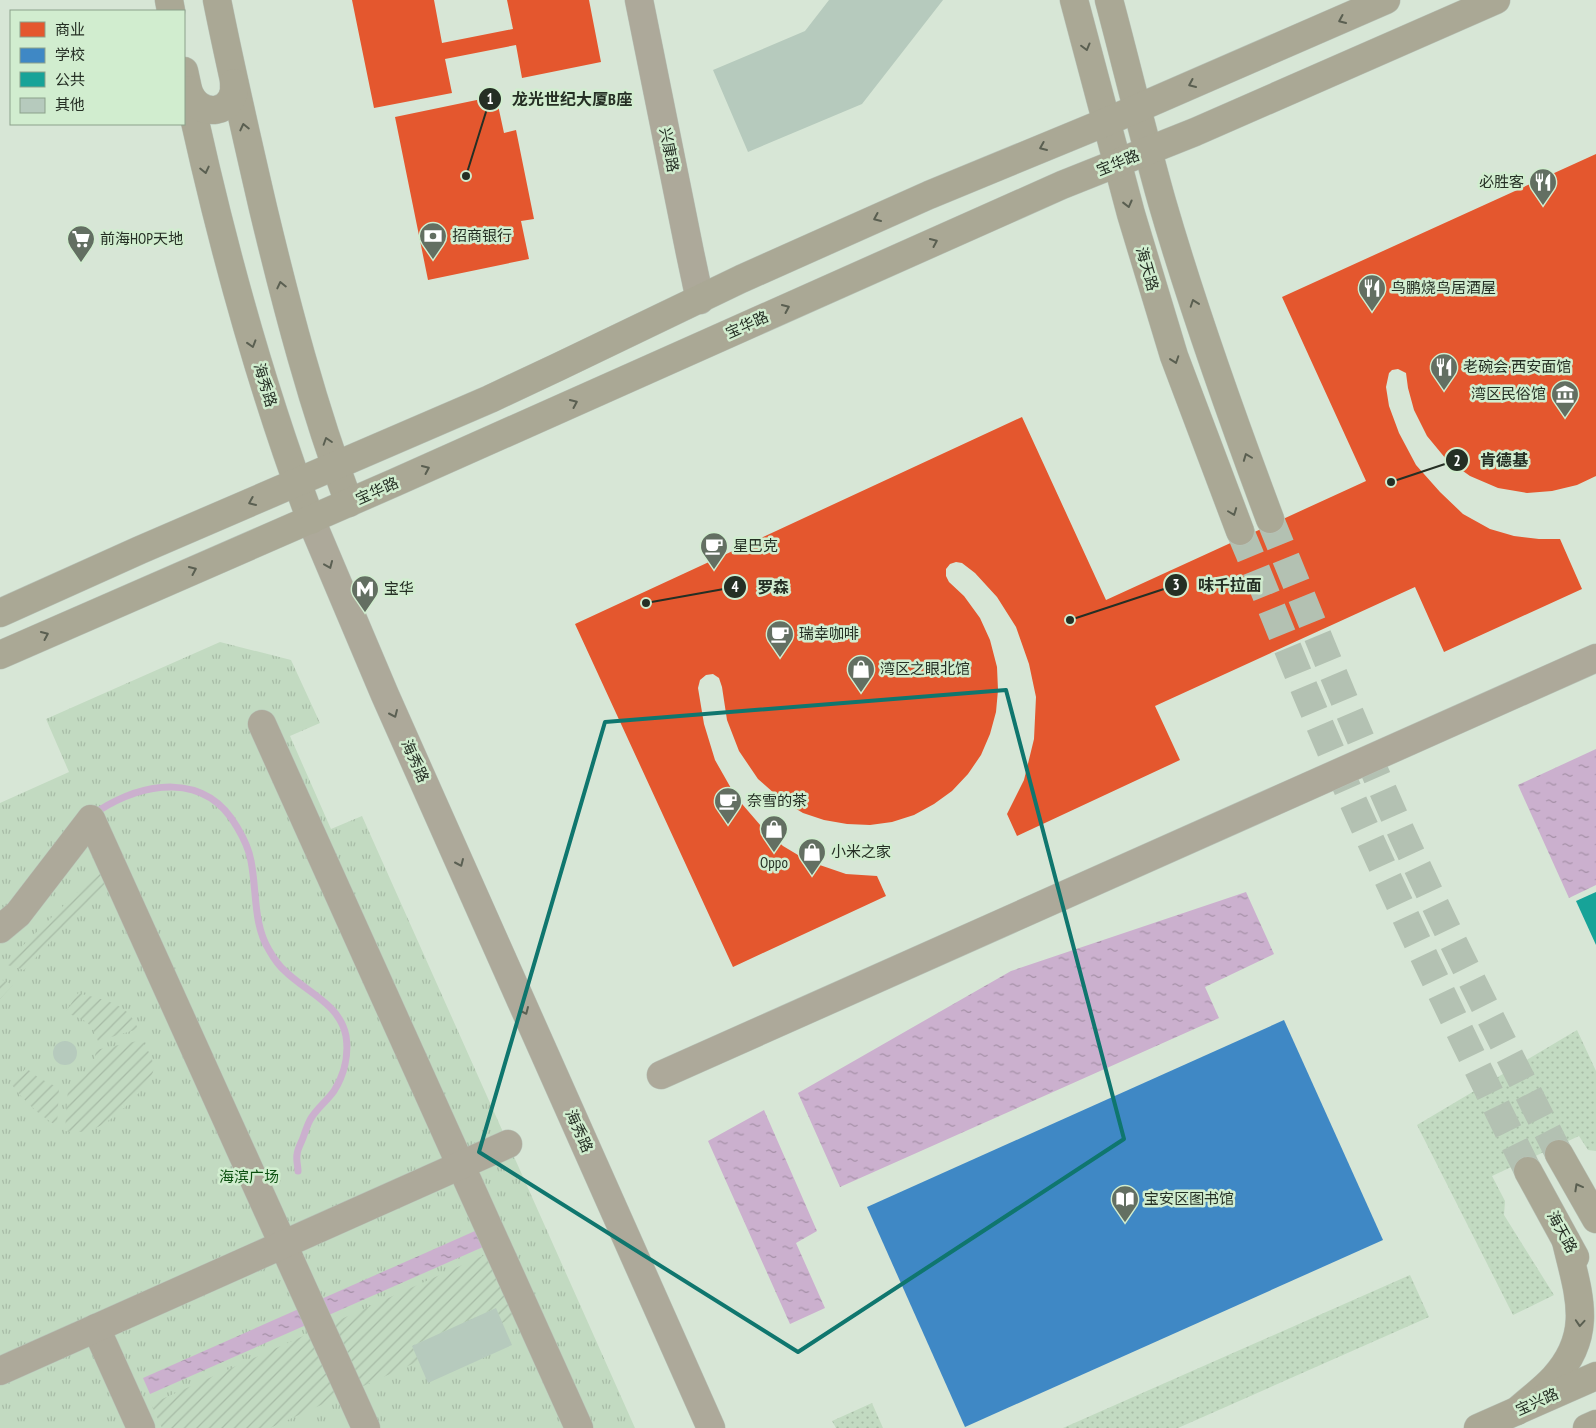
<svg xmlns="http://www.w3.org/2000/svg" width="1596" height="1428" viewBox="0 0 1596 1428" font-family="'PT Sans Narrow','Noto Sans SC',sans-serif">
  <defs>
    <pattern id="grass-dots" width="8" height="8" patternUnits="userSpaceOnUse" patternTransform="scale(1.25)"><rect width="8" height="8" fill="#c2dac1"/><path d="M2 2h.1M6 6h.1" fill="none" stroke="#a7bba6" stroke-width="1.8" stroke-linecap="round"/></pattern>
    <pattern id="park-tufts" width="24" height="20" patternUnits="userSpaceOnUse" patternTransform="scale(1.25)"><rect width="24" height="20" fill="#c2dac1"/><path d="M3 7l-1-3M5 7V3M7 7l1-3M15 17l-1-3M17 17v-4M19 17l1-3" fill="none" stroke="#a7bba6"/></pattern>
    <pattern id="garden-furrows" width="10" height="10" patternUnits="userSpaceOnUse" patternTransform="scale(1.25)"><rect width="10" height="10" fill="#c2dac1"/><path d="M-1 1l2-2M0 10L10 0M9 11l2-2" fill="none" stroke="#a7bba6"/></pattern>
    <pattern id="water-ripples" width="26" height="14" patternUnits="userSpaceOnUse" patternTransform="scale(1.25)"><rect width="26" height="14" fill="#cbb0ce"/><path d="M2 4q2-2 4 0t4 0M15 11q2-2 4 0t4 0" fill="none" stroke="#a590a7"/></pattern>
  </defs>
  <rect width="100%" height="100%" fill="#d7e6d6"/>
  <g fill="url(#grass-dots)">
    <path d="M1577,1030L1596,1071V1151L1588,1150L1579,1136L1492,1176L1505,1201L1504,1215L1554,1295L1513,1315L1417,1125Z"/>
    <path d="M1410,1275L1429,1317L1178,1428H1063Z"/>
    <path d="M872,1403L883,1428H836L832,1421Z"/>
  </g>
  <path fill="url(#park-tufts)" d="M220,642L291,660L320,723L290,736L331,829L362,816L635,1428H0V803L69,772L46,719Z"/>
  <g fill="url(#garden-furrows)">
    <path d="M100,870L105,884L24,970L4,964Z"/>
    <path d="M0,979L13,985L0,999Z"/>
    <path d="M78,993C95,998 118,1001 130,1015C133,1019 136,1024 138,1029L98,1041C90,1021 85,1019 65,1013Z"/>
    <path d="M142,1040C147,1049 156,1062 153,1072C150,1081 141,1091 135,1097C117,1116 93,1138 65,1131L68,1088C85,1078 94,1071 96,1050Z"/>
    <path d="M26,1068L39,1078L59,1088L57,1126C39,1115 25,1102 12,1085Z"/>
    <path d="M498,1249L527,1311L502,1323L496,1308L412,1346L419,1361L270,1428H162L151,1404Z"/>
  </g>
  <g fill="url(#water-ripples)">
    <path d="M1596,749V885L1569,898L1518,785Z"/>
    <path d="M1246,892L1274,954L1205,987L1219,1018L840,1187L798,1093L1011,971Z"/>
    <path d="M764,1110L817,1231L796,1243L825,1308L790,1324L708,1141Z"/>
    <path d="M484,1227L492,1243L150,1394L143,1378Z"/>
  </g>
  <g fill="#e4572e">
    <path d="M352,0H434L442,43L513,29L507,0H589L601,62L522,78L516,45L445,59L452,93L374,108Z"/>
    <path d="M496,96L504,133L516,130L534,219L521,221L529,259L428,280L395,117Z"/>
    <path d="M1596,154V476L1577,485L1552,491L1527,493L1498,488L1470,476L1446,459L1427,436L1414,410L1408,388L1406,373L1398,369L1392,370L1389,373L1386,387L1389,406L1399,433L1416,465L1440,492L1463,514L1490,529L1514,536L1539,539H1560L1582,589L1444,652L1415,587L1155,706L1180,760L1017,836L1007,814L1024,780L1034,739L1036,697L1029,664L1016,627L997,597L975,573L962,563L956,562L950,564L946,569V576L949,582L964,596L980,618L990,640L997,667L998,690L996,712L990,734L981,755L968,774L952,791L934,804L914,815L892,822L870,825L847,824L824,820L803,813L783,801L758,779L739,751L727,720L722,687L719,678L713,674L706,675L700,680L698,688L704,724L715,760L736,797L761,826L783,846L808,861L846,874L877,876L886,896L733,967L575,624L1022,417L1106,600L1366,481L1282,297Z"/>
  </g>
  <path fill="#3f88c5" d="M1284,1020L1383,1240L965,1427L867,1207Z"/>
  <path fill="#17a398" d="M1596,892V945L1576,901Z"/>
  <g fill="none" stroke-linecap="round" stroke-linejoin="round">
    <path stroke="#cbb0ce" stroke-width="7" d="M98,811C144,782 205,771 237,827C243,837 249,849 251,861C257,891 253,924 269,950C273,957 279,966 285,971C306,992 340,1004 346,1036C349,1055 344,1075 334,1091C327,1101 316,1109 310,1120C307,1126 305,1132 303,1138C301,1143 297,1150 297,1155C296,1160 298,1166 298,1171"/>
  </g>
  <g fill="#b6cabd">
    <path d="M829,0H943L862,104L748,152L713,70L805,31Z"/>
    <circle cx="65" cy="1053" r="12"/>
    <path d="M496,1308L512,1345L428,1383L412,1346Z"/>
  </g>
  <g fill="none" stroke-linecap="round" stroke-linejoin="round">
    <g stroke="#b3c1b2" stroke-width="28" stroke-dasharray="28 14" stroke-linecap="butt">
      <path d="M1270,519C1313,625 1356,731 1403,836C1452,943 1506,1049 1559,1154"/>
      <path d="M1240,531C1264,588 1286,646 1310,702C1377,861 1452,1017 1528,1171"/>
    </g>
    <g stroke="#b8c3b8" stroke-width="29">
      <g id="street">
        <path d="M639,0L690,253L700,300"/>
        <path d="M311,520L385,695L711,1428"/>
        <path d="M262,724L579,1428"/>
        <path d="M0,929L18,914L91,819L366,1428"/>
        <path d="M661,1075L1596,658"/>
        <path d="M96,1328L141,1428"/>
        <path d="M0,1371L508,1144"/>
      </g>
    </g>
    <g stroke="#b8c3b8" stroke-width="29">
      <g id="secondary">
        <path d="M169,0L171,11"/>
        <path d="M217,0C231,70 247,139 263,208C287,308 313,407 349,503"/>
        <path d="M1074,0L1131,214L1174,356L1240,531"/>
        <path d="M1109,0C1127,67 1143,135 1162,202C1193,309 1231,415 1270,519"/>
        <path d="M184,71C216,223 256,374 311,520"/>
        <path d="M188,90C199,121 237,114 234,83"/>
        <path d="M0,613L140,550L490,399L558,367L741,279L929,195L1106,122L1386,0"/>
        <path d="M0,655L396,482L1062,185L1195,132L1496,0"/>
        <path d="M1559,1154L1596,1219"/>
        <path d="M1528,1171L1575,1257"/>
        <path d="M1517,1411C1529,1400 1543,1390 1554,1378C1595,1333 1578,1293 1566,1241"/>
        <path d="M1478,1428L1596,1376"/>
        <path d="M1587,1428L1596,1424"/>
      </g>
    </g>
    <use href="#street" stroke="#ada99a" stroke-width="28"/>
    <use href="#secondary" stroke="#aaa895" stroke-width="28"/>
  </g>
  <defs><path id="oneway-chevron" d="M-2-3.5L2.5 0L-2 3.5" fill="none" stroke-width="1.6" stroke-linecap="round" stroke-linejoin="round" transform="scale(1.25)"/></defs>
  <g stroke="#5a5f51">
    <use href="#oneway-chevron" transform="translate(1342 20) rotate(156)"/>
    <use href="#oneway-chevron" transform="translate(1086 47) rotate(75)"/>
    <use href="#oneway-chevron" transform="translate(1192 84) rotate(156)"/>
    <use href="#oneway-chevron" transform="translate(244 127) rotate(-103)"/>
    <use href="#oneway-chevron" transform="translate(1043 147) rotate(157)"/>
    <use href="#oneway-chevron" transform="translate(205 170) rotate(77)"/>
    <use href="#oneway-chevron" transform="translate(1128 204) rotate(76)"/>
    <use href="#oneway-chevron" transform="translate(877 218) rotate(156)"/>
    <use href="#oneway-chevron" transform="translate(934 242) rotate(-24)"/>
    <use href="#oneway-chevron" transform="translate(281 285) rotate(-103)"/>
    <use href="#oneway-chevron" transform="translate(1194 303) rotate(-109)"/>
    <use href="#oneway-chevron" transform="translate(786 308) rotate(-24)"/>
    <use href="#oneway-chevron" transform="translate(252 344) rotate(73)"/>
    <use href="#oneway-chevron" transform="translate(1175 360) rotate(71)"/>
    <use href="#oneway-chevron" transform="translate(574 403) rotate(-24)"/>
    <use href="#oneway-chevron" transform="translate(327 441) rotate(-108)"/>
    <use href="#oneway-chevron" transform="translate(1247 457) rotate(-111)"/>
    <use href="#oneway-chevron" transform="translate(426 469) rotate(-24)"/>
    <use href="#oneway-chevron" transform="translate(252 502) rotate(157)"/>
    <use href="#oneway-chevron" transform="translate(1233 512) rotate(69)"/>
    <use href="#oneway-chevron" transform="translate(193 570) rotate(-24)"/>
    <use href="#oneway-chevron" transform="translate(45 635) rotate(-24)"/>
    <use href="#oneway-chevron" transform="translate(1578 1187) rotate(-119)"/>
    <use href="#oneway-chevron" transform="translate(1580 1323) rotate(94)"/>
  </g>
  <g stroke="#5b6053">
    <use href="#oneway-chevron" transform="translate(329 565) rotate(67)"/>
    <use href="#oneway-chevron" transform="translate(394 714) rotate(66)"/>
    <use href="#oneway-chevron" transform="translate(460 863) rotate(66)"/>
    <use href="#oneway-chevron" transform="translate(525 1011) rotate(66)"/>
  </g>
  <path fill="none" stroke="#0f766e" stroke-width="4" stroke-linejoin="round" d="M1006,690L1124,1139L798,1352L479,1152L605,722Z"/>
  <defs>
    <g id="restaurant-pin" transform="scale(1.4375)"><path d="M0 17L-7.5 6A9.5 9.5 0 1 1 7.5 6Z" fill="#636f62" stroke="#d1edcf"/><path d="M-5-6h1v4h1v-4h1v4h1v-4h1v5L-1.5 .5V6h-2V.5L-5-1ZM5-6V6H3V1.5H1.5Q1.5-4 5-6Z" fill="#fff"/></g>
    <g id="bank-pin" transform="scale(1.4375)"><path d="M0 17L-7.5 6A9.5 9.5 0 1 1 7.5 6Z" fill="#636f62" stroke="#d1edcf"/><path d="M-6-4H6V4H-6ZM0-2.3a2.3 2.3 0 1 0 0 4.6a2.3 2.3 0 1 0 0-4.6Z" fill="#fff"/></g>
    <g id="supermarket-pin" transform="scale(1.4375)"><path d="M0 17L-7.5 6A9.5 9.5 0 1 1 7.5 6Z" fill="#636f62" stroke="#d1edcf"/><path d="M-6-5.5h2.5l.6 2H6L4.5 2H-2.5L-4.4-4H-6ZM-1.5 3.2a1.3 1.3 0 1 0 .1 0ZM3 3.2a1.3 1.3 0 1 0 .1 0Z" fill="#fff"/></g>
    <g id="museum-pin" transform="scale(1.4375)"><path d="M0 17L-7.5 6A9.5 9.5 0 1 1 7.5 6Z" fill="#636f62" stroke="#d1edcf"/><path d="M0-6L6-3V-2H-6V-3ZM-5-1h2V3h-2ZM-1-1h2V3h-2ZM3-1h2V3H3ZM-6 4H6V6H-6Z" fill="#fff"/></g>
    <g id="cafe-pin" transform="scale(1.4375)"><path d="M0 17L-7.5 6A9.5 9.5 0 1 1 7.5 6Z" fill="#636f62" stroke="#d1edcf"/><path d="M-5.5-4.5H6V0H3Q3 3.5 0 3.5H-2.5Q-5.5 3.5-5.5 0ZM3-3.2v2h1.7v-2ZM-6 4.5H4V6H-6Z" fill="#fff"/></g>
    <g id="metro-pin" transform="scale(1.4375)"><path d="M0 17L-7.5 6A9.5 9.5 0 1 1 7.5 6Z" fill="#636f62" stroke="#d1edcf"/><path d="M-5.5 5V-5H-3L0 0L3-5H5.5V5H3V-.5L0 4L-3-.5V5Z" fill="#fff"/></g>
    <g id="shop-pin" transform="scale(1.4375)"><path d="M0 17L-7.5 6A9.5 9.5 0 1 1 7.5 6Z" fill="#636f62" stroke="#d1edcf"/><path d="M-5-2.5h2.3a2.7 3.5 0 0 1 5.4 0H5L5.5 6h-11ZM-1.5-2.5h3a1.5 2.3 0 0 0-3 0Z" fill="#fff"/></g>
    <g id="library-pin" transform="scale(1.4375)"><path d="M0 17L-7.5 6A9.5 9.5 0 1 1 7.5 6Z" fill="#636f62" stroke="#d1edcf"/><path d="M-6-4Q-3-5.5-.7-3.5V5Q-3 3-6 4ZM6-4Q3-5.5 .7-3.5V5Q3 3 6 4Z" fill="#fff"/></g>
  </defs>
  <g fill-rule="evenodd">
    <use href="#restaurant-pin" x="1543" y="182"/>
    <use href="#bank-pin" x="433" y="236"/>
    <use href="#supermarket-pin" x="81" y="239"/>
    <use href="#restaurant-pin" x="1372" y="288"/>
    <use href="#restaurant-pin" x="1444" y="367"/>
    <use href="#museum-pin" x="1565" y="394"/>
    <use href="#cafe-pin" x="714" y="546"/>
    <use href="#metro-pin" x="365" y="589"/>
    <use href="#cafe-pin" x="780" y="634"/>
    <use href="#shop-pin" x="861" y="669"/>
    <use href="#cafe-pin" x="728" y="801"/>
    <use href="#shop-pin" x="774" y="829"/>
    <use href="#shop-pin" x="812" y="852"/>
    <use href="#library-pin" x="1125" y="1199"/>
  </g>
  <g text-anchor="middle" stroke-width="5" stroke-linejoin="round" paint-order="stroke">
    <g font-size="15" fill="#252f24" stroke="#d1edcf">
      <text transform="translate(669 150) rotate(79)" y="5">兴康路</text>
      <text transform="translate(1118 163) rotate(-22)" y="5">宝华路</text>
      <text transform="translate(1147 269) rotate(74)" y="5">海天路</text>
      <text transform="translate(747 325) rotate(-24)" y="5">宝华路</text>
      <text transform="translate(265 385) rotate(73)" y="5">海秀路</text>
      <text transform="translate(377 491) rotate(-24)" y="5">宝华路</text>
      <text transform="translate(415 761) rotate(66)" y="5">海秀路</text>
      <text transform="translate(579 1131) rotate(66)" y="5">海秀路</text>
      <text transform="translate(1562 1232) rotate(61)" y="5">海天路</text>
      <text transform="translate(1537 1402) rotate(-24)" y="5">宝兴路</text>
    </g>
    <g font-size="15" fill="#252f24" stroke="#d1edcf" text-anchor="start">
      <text x="1524" y="187" text-anchor="end">必胜客</text>
      <text x="452" y="241">招商银行</text>
      <text x="100" y="244">前海HOP天地</text>
      <text x="1391" y="293">鸟鹏烧鸟居酒屋</text>
      <text x="1463" y="372">老碗会·西安面馆</text>
      <text x="1546" y="399" text-anchor="end">湾区民俗馆</text>
      <text x="733" y="551">星巴克</text>
      <text x="384" y="594">宝华</text>
      <text x="799" y="639">瑞幸咖啡</text>
      <text x="880" y="674">湾区之眼北馆</text>
      <text x="747" y="806">奈雪的茶</text>
      <text x="831" y="857">小米之家</text>
      <text x="774" y="868" text-anchor="middle">Oppo</text>
      <text x="1144" y="1204">宝安区图书馆</text>
    </g>
    <g font-size="15" fill="#0d5111" stroke="#d1edcf">
      <text x="249" y="1182">海滨广场</text>
    </g>
  </g>
  <path fill="none" stroke="#252f24" stroke-width="2" d="M466 176L490 99M1391 482L1457 460M1070 620L1176 585M646 603L735 587"/>
  <g fill="#252f24" stroke="#d1edcf" stroke-width="2">
    <circle cx="466" cy="176" r="5"/>
    <circle cx="1391" cy="482" r="5"/>
    <circle cx="1070" cy="620" r="5"/>
    <circle cx="646" cy="603" r="5"/>
    <circle cx="490" cy="99" r="12"/>
    <circle cx="1457" cy="460" r="12"/>
    <circle cx="1176" cy="585" r="12"/>
    <circle cx="735" cy="587" r="12"/>
  </g>
  <g font-size="15" text-anchor="middle" font-weight="bold" fill="#fff">
    <text x="490" y="104">1</text>
    <text x="1457" y="466">2</text>
    <text x="1176" y="590">3</text>
    <text x="735" y="592">4</text>
  </g>
  <g font-size="16" text-anchor="middle" font-weight="bold" fill="#252f24" stroke="#d1edcf" stroke-width="5" stroke-linejoin="round" paint-order="stroke">
    <text x="572" y="105">龙光世纪大厦B座</text>
    <text x="1504" y="466">肯德基</text>
    <text x="1230" y="591">味千拉面</text>
    <text x="773" y="593">罗森</text>
  </g>
  <rect x="10" y="10" width="175" height="115" fill="#d1edcf" stroke="#8ca18b"/>
  <rect x="20" y="22" width="25" height="15" fill="#e4572e" stroke="#8ca18b"/>
  <text x="55" y="35" font-size="15" fill="#252f24">商业</text>
  <rect x="20" y="48" width="25" height="15" fill="#3f88c5" stroke="#8ca18b"/>
  <text x="55" y="60" font-size="15" fill="#252f24">学校</text>
  <rect x="20" y="72" width="25" height="15" fill="#17a398" stroke="#8ca18b"/>
  <text x="55" y="85" font-size="15" fill="#252f24">公共</text>
  <rect x="20" y="98" width="25" height="15" fill="#b6cabd" stroke="#8ca18b"/>
  <text x="55" y="110" font-size="15" fill="#252f24">其他</text>
</svg>
